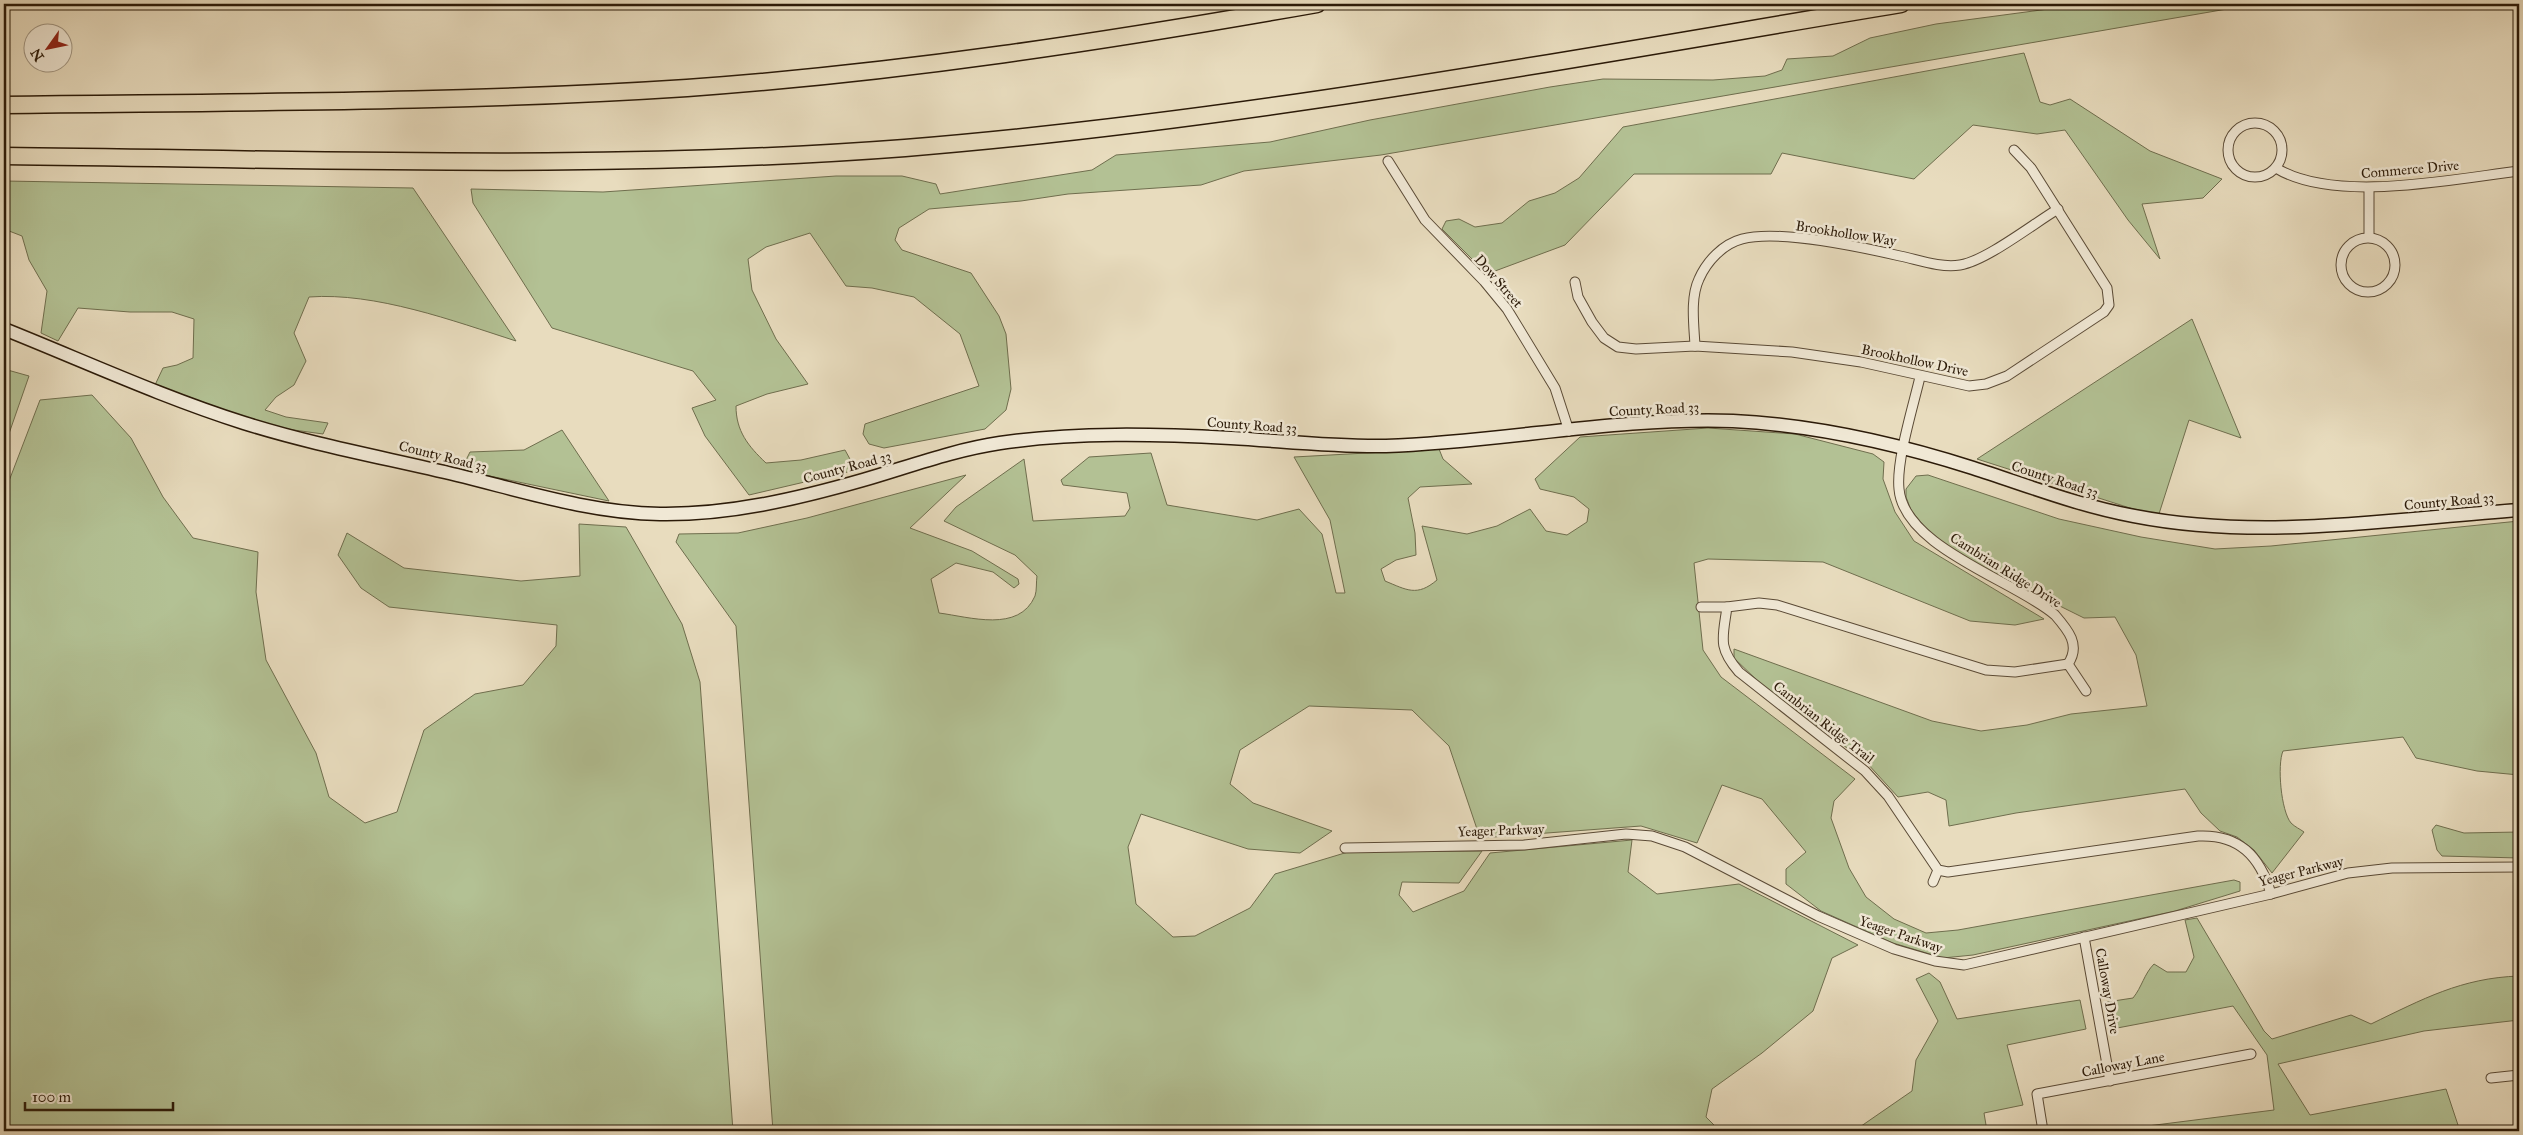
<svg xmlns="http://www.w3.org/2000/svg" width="2523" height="1135" viewBox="0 0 2523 1135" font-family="'IM FELL Great Primer',serif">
  <rect width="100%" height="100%" fill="#e8dcbe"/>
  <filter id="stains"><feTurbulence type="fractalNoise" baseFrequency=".004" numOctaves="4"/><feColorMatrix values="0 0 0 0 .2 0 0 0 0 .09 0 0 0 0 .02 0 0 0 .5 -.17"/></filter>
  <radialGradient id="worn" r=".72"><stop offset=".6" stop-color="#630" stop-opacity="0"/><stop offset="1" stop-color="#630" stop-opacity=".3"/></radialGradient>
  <g fill="#b3c194" stroke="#6f6e4e">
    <path d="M2086,4H2256L1381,155L1244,171L1201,185L1068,194L1021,201L929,209L899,228L895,240L902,250L971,273L999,316L1006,334L1011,389L1006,410L985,429L884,448L869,444L863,434L865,424L979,386L960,334L914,297L872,288L846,286L810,233L766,247L748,259L752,290L776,339L808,384L767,394L736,406C736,431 748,446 766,463L801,460L845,450L856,470L749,495L705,436L692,408L716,400L693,371L552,328L473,203L471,189L603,192L836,176H902L936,184L940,194L1092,170L1116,155L1270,142L1370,120L1550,87L1603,79L1713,80L1765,76L1782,70L1787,59L1833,56L1870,38L1936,24Z"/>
    <path d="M2024,53L2040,102L2050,105L2070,99L2150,151L2222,179L2203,198L2142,204L2160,259L2128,220L2065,130L2037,134L1973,125L1914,179L1782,153L1771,174H1634L1565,245L1487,274L1442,229L1446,221L1459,219L1475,227L1502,223L1529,201L1555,193L1579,178L1623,127Z"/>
    <path d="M4,181L413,188L516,341C454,321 375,292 309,297L294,333L306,361L294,385L276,397L265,410L286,417L328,423L323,434L272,427L155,385L163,368L177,365L193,358L194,319L172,312H130L78,308L58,341L41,333L47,291L29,260L22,236L4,229Z"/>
    <path d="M2192,319L2241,438L2189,420L2158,517L1977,459Z"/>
    <path d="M4,369L29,376L4,448Z"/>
    <path d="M92,395L131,438L163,497L193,538L258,552L256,592L266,660L316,753L329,797L365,823L397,812L424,730L475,694L523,685L556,646L557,625L389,607L361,588L338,555L347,533L404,568L521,581L580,576L579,524L626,527L682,624L700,682L733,1131H4V494L40,400Z"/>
    <path d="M1708,428L1795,434L1873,454L1884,462L1883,479L1895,512L1914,541L2044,619L2015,625L1970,621L1823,562L1708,559L1694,563L1703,650L1721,677L1855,779L1834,801L1831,818L1849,868L1866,897L1894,919L1926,933L1958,930L2234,880L2240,882V891L2175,911L1973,955L1943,958L1893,943L1821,911L1786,884V869L1806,852L1762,799L1722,785L1697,843L1641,826L1480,838L1449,746L1412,710L1309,706L1240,750L1230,784L1253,803L1332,831L1300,853L1248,849L1141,814L1128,847L1136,904L1173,937L1195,936L1250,908L1275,874L1348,852L1482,851L1459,883L1402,882L1399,895L1413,912L1464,891L1490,853L1632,840L1628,872L1657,894L1739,884L1858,945L1832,958L1813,1011L1762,1053L1712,1089L1706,1117L1720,1131H773L736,626L676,542L679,534L738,533L807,518L966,475L910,528L972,551L1018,579L1019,584L1014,588L993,572L956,563L931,579L939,613C970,617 1019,633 1035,596C1037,590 1036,582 1037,576L1015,555L944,521L956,507L1024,459L1033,521L1125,516L1130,508L1127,493L1063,485L1061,480L1089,457L1151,453L1167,505L1257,520L1299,509L1322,534L1336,593H1345L1330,520L1294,457L1439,449L1443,459L1472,484L1420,487L1408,498L1415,533L1416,555L1396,560L1381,569L1385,581C1407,590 1417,597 1437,580L1422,526L1467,534L1497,526L1530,509L1546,531L1567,535L1587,522L1589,509L1574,497L1540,489L1535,479L1580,437Z"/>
    <path d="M562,430L609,501L461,470L470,452L524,450Z"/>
    <path d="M1928,475L2059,519L2141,537L2215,549L2271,546L2519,521V775L2477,771L2416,758L2403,737L2283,751C2277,765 2281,811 2291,823C2295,827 2300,829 2304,832L2272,873L2254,850L2237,837L2220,831L2201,813L2185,789L2016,813L1949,826L1946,800L1928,792L1898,797L1866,762L1763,686L1734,658V649L1932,721L1981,731L2027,725L2071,714L2147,706L2136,655L2115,617L2084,618L1955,554L1924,526L1911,510L1906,497V489L1916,476Z"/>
    <path d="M2436,825L2464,833L2519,832V858L2442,856L2437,850L2432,830Z"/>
    <path d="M2197,918L2264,1031L2272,1039L2351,1015L2371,1024C2423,999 2461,978 2519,976V1020L2424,1031L2278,1064L2310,1115L2446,1089L2460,1131H2108L2274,1110L2267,1055L2233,1006L2112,1029L2107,1002L2133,998C2142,987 2144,974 2154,964L2167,972H2186L2194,957L2185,920Z"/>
    <path d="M1929,973L1940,982L1957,1019L2080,1000L2086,1029L2007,1045L2023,1105L1984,1113L1987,1131H1854L1912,1091L1916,1060L1938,1021L1916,979Z"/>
  </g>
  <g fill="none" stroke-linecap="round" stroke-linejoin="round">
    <g stroke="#5a4a36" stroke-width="11">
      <g id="street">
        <circle cx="2255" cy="150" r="27"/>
        <path d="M1388,161L1425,220L1484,281L1507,309L1555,388L1569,431"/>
        <path d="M2276,168C2334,204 2453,179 2519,171"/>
        <path d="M2369,188V237"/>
        <circle cx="2368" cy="265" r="27"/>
        <path d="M1575,282L1578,297L1592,322L1604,338L1618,347L1636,349L1695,346L1792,352L1861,362L1969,386L1986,384L2007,376L2104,312L2109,305L2107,288L2031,168L2014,150"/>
        <path d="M1695,346C1694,325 1690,298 1699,279C1707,261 1723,244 1742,239C1779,229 1861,247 1900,256C1919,260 1940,268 1960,265C1986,261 2033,224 2058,209"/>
        <path d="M1920,377C1913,407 1896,461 1899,489C1904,548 2016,581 2055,615C2068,630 2081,645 2068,664"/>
        <path d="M1701,607H1727"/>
        <path d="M2086,691L2068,664L2015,672L1986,670L1777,605L1759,603L1727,607C1723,637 1717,647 1739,672L1865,771L1888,796L1938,870L1948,872L2198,836C2239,834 2260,856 2271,894"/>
        <path d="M1345,848L1524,845L1626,834L1652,836L1685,847L1818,916L1894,949L1935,961L1964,965L2271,894L2348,873L2392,868L2519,867"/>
        <path d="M1933,882L1938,870"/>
        <path d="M2084,937L2110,1081"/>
        <path d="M2491,1078L2519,1075"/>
        <path d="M2043,1131L2037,1094L2251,1054"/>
      </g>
    </g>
    <g stroke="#2b1a08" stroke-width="15">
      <path id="secondary" d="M4,329C84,361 162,397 244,423C314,445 386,458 457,475C523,491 591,513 660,514C728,515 797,499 863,480C908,467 953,450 1000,443C1076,432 1155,434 1231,438C1283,441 1334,447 1386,446C1502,442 1617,417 1733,421C1815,425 1895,443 1973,468C2026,485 2079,506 2134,516C2262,541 2391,519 2519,510"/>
    </g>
    <g stroke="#2b1a08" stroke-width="19">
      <g id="highway">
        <path d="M4,105C231,102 459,103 687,88C899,73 1108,41 1317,4"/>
        <path d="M4,156C304,159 605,171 905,148C1239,121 1570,59 1901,4"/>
      </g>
    </g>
    <use href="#street" stroke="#f0e8d5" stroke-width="9"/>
    <use href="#secondary" stroke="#f0e8d5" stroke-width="12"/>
    <use href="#highway" stroke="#e8dcbe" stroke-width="16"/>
  </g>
  <g text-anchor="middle" stroke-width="5" stroke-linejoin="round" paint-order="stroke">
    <g font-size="14" fill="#2b1a08" stroke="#f0e8d5">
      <text transform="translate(2410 169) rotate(-5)" y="5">Commerce Drive</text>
      <text transform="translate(1846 233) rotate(9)" y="5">Brookhollow Way</text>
      <text transform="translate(1499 281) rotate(49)" y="5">Dow Street</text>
      <text transform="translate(1915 360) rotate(12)" y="5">Brookhollow Drive</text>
      <text transform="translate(1654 409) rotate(-3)" y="5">County Road 33</text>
      <text transform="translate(1252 425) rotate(4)" y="5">County Road 33</text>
      <text transform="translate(443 456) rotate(14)" y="5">County Road 33</text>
      <text transform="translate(847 467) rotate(-15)" y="5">County Road 33</text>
      <text transform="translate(2055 479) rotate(18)" y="5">County Road 33</text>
      <text transform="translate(2449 501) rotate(-5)" y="5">County Road 33</text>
      <text transform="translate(2006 570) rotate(32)" y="5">Cambrian Ridge Drive</text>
      <text transform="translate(1824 722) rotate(38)" y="5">Cambrian Ridge Trail</text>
      <text transform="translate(1501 830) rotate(-2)" y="5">Yeager Parkway</text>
      <text transform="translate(2301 871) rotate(-14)" y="5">Yeager Parkway</text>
      <text transform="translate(1901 934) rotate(19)" y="5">Yeager Parkway</text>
      <text transform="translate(2108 991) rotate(80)" y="5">Calloway Drive</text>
      <text transform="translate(2123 1064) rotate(-11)" y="5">Calloway Lane</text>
    </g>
  </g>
  <rect width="2523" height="1135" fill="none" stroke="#e8dcbe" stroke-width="20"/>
  <rect x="5" y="5" width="2513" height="1125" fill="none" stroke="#2b1a08" stroke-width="2.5"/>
  <rect x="10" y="10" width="2503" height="1115" fill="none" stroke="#2b1a08"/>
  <g transform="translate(48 48) rotate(237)"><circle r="24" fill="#f0e8d5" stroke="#a19683"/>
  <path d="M0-4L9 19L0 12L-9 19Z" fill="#8f2418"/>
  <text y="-8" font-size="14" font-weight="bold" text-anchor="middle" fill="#2b1a08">N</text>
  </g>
  <path d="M25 1102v8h148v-8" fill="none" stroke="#2b1a08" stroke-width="2.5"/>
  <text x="32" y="1102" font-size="15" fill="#2b1a08" stroke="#f0e8d5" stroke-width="4" paint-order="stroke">100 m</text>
  <rect width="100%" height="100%" filter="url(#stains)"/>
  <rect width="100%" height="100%" fill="url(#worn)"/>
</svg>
